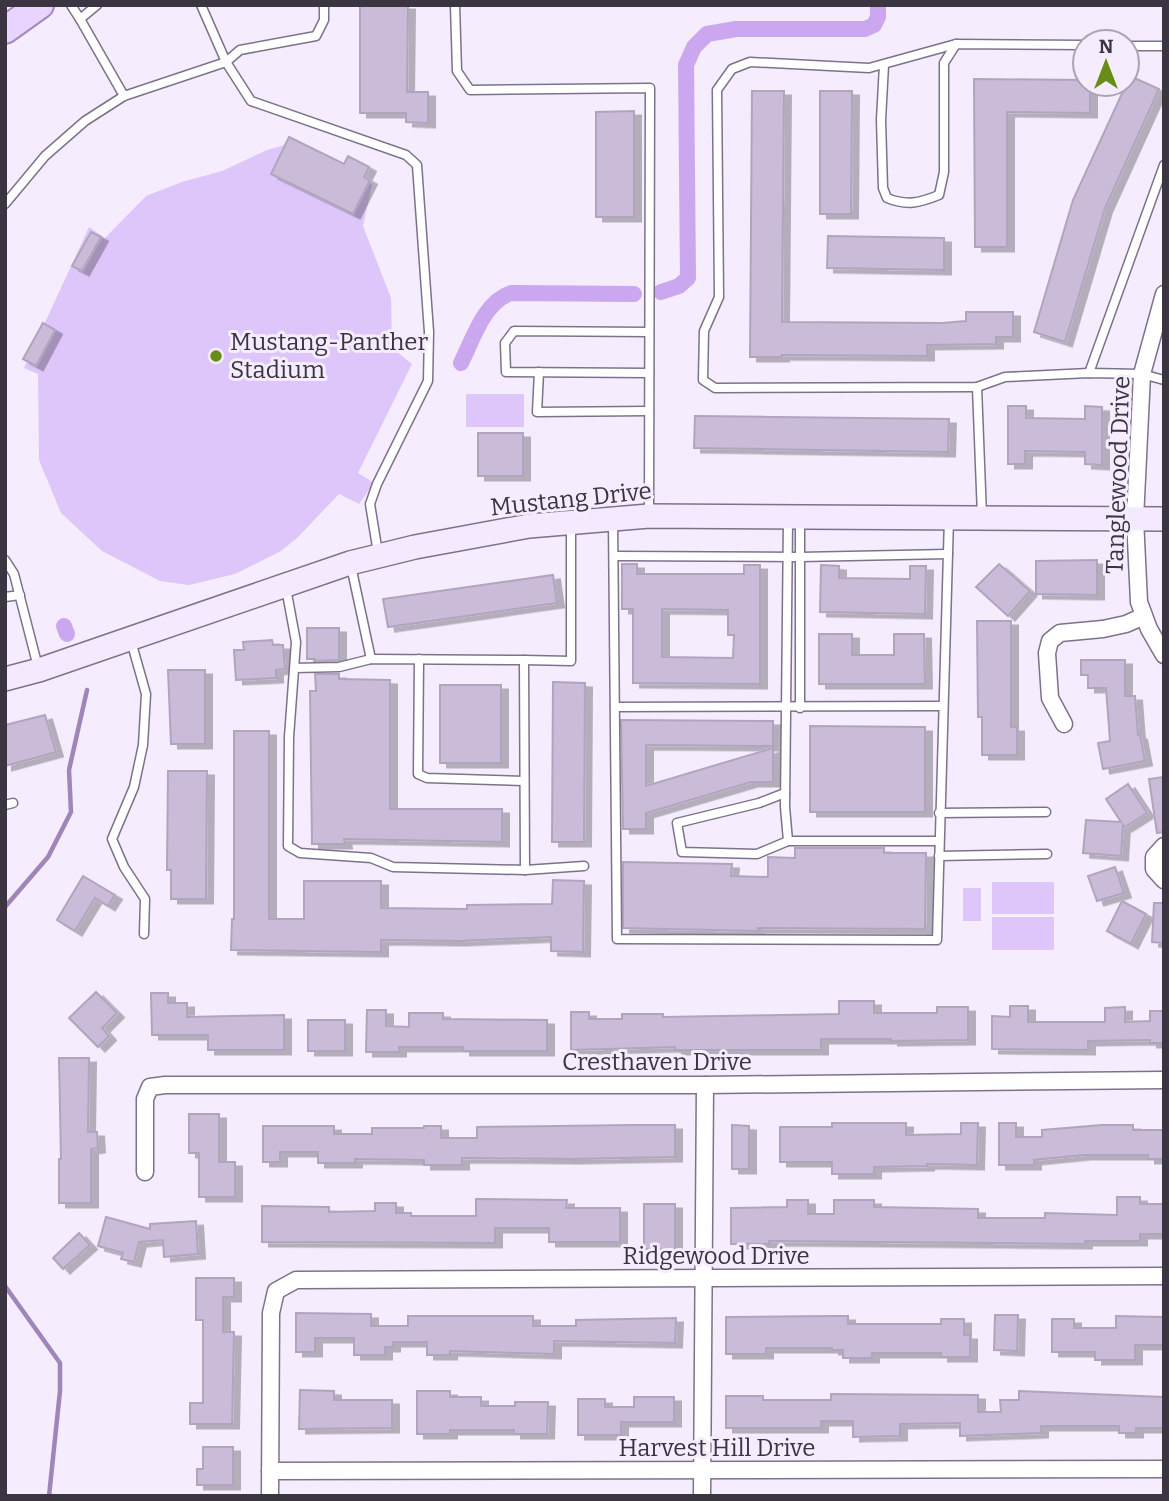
<svg xmlns="http://www.w3.org/2000/svg" width="1169" height="1501" viewBox="0 0 1169 1501" font-family="Bitter,serif">
  <defs>
    <filter id="shadow"><feDropShadow dx="7" dy="4.5" stdDeviation="0" flood-color="#0004"/></filter>
  </defs>
  <rect width="100%" height="100%" fill="#f5ecfe"/>
  <g fill="#dfc6fa">
    <path d="M295,142L359,174L372,185L363,226L391,298L392,348L412,364L358,473L374,483L359,504L339,494L298,537L281,551L235,574L189,585L160,581L102,551L61,513L39,460L38,374L24,368L89,227L105,238L146,196L182,182L222,171L267,150Z"/>
    <rect x="466" y="394" width="58" height="33"/>
    <rect x="992" y="882" width="62" height="32"/>
    <path d="M981,888V921H963V888Z"/>
    <rect x="992" y="917" width="62" height="33"/>
  </g>
  <g fill="none" stroke-linecap="round" stroke-linejoin="round">
    <g stroke="#a085ba" stroke-width="4.5">
      <path d="M5,907L48,857L71,812L69,770L87,690"/>
      <path d="M5,1286L60,1363V1391L49,1496"/>
    </g>
    <g stroke="#cba7ef" stroke-width="16">
      <path d="M661,292L679,286L688,278L686,65L694,47L707,34L736,29H865L874,25L878,17V5"/>
      <path d="M461,363C473,339 484,302 511,293L634,294"/>
      <path d="M64,626L67,634"/>
    </g>
  </g>
  <g fill="#cabcd8" stroke="#b1a4bf" stroke-width="2" fill-rule="evenodd" filter="url(#shadow)">
    <path d="M360,5H408L407,92H428V123L406,122V113H360Z"/>
    <path d="M1130,76L1159,89L1105,208L1065,342L1034,332L1073,200Z"/>
    <path d="M974,79L1085,80V84H1090V113L1007,112V247H975Z"/>
    <path d="M752,91H784L782,322L942,323L966,321V312H1013V337H996V344L927,345V356L782,355V357H750Z"/>
    <path d="M820,91H852L851,214H820Z"/>
    <path d="M634,111V217H596V112Z"/>
    <path d="M289,137L344,164L348,156L369,167L364,177L370,180L353,214L271,174Z"/>
    <path d="M91,232L101,237L82,271L72,266Z"/>
    <path d="M828,236L944,238V270L827,268Z"/>
    <path d="M43,323L55,330L36,366L23,359Z"/>
    <path d="M1008,406H1026V418L1085,419V406L1102,407V465L1085,464V452L1025,451V464H1008Z"/>
    <path d="M695,416L949,419L948,452L694,448Z"/>
    <rect x="478" y="433" width="45" height="43"/>
    <path d="M1097,560V595L1036,594V561Z"/>
    <path d="M622,564H637V574H744V565H760V684L633,683V609H622ZM662,609L728,610V635H734L733,658L662,657Z"/>
    <path d="M999,564L1030,591L1008,616L976,587Z"/>
    <path d="M821,565L839,566V578L910,579V566H926L925,614L820,612Z"/>
    <path d="M553,575L557,603L388,627L383,599Z"/>
    <path d="M977,621H1011V727H1017V755H982V717H978Z"/>
    <path d="M307,628H339V660L315,661V659H307Z"/>
    <path d="M819,634H852V655H894V634H924L925,684H819Z"/>
    <path d="M272,640L273,645H283L285,669L276,670V678L236,680L234,650H244L243,642Z"/>
    <path d="M1081,660H1125V696H1135L1138,735H1140L1145,761L1103,769L1098,743L1110,741L1106,688H1088V675H1081Z"/>
    <path d="M168,670H205V744H171Z"/>
    <path d="M315,674H339V679L390,680V809H502V842L344,839L345,844H312L310,691H316Z"/>
    <path d="M553,682L585,683L584,842H552Z"/>
    <rect x="440" y="685" width="61" height="78"/>
    <path d="M45,715L56,752L5,766V725Z"/>
    <path d="M621,720L773,721V746L646,745V786L773,748V782H751L646,813V829H623Z"/>
    <path d="M810,726L925,727V812H810Z"/>
    <path d="M234,731H269V919H304V881H381V908L467,909V905L552,904L553,880L584,881L583,952L551,951V937L459,941L381,940V952L231,950L232,919H234Z"/>
    <path d="M168,771H207L206,899H171V870H167Z"/>
    <path d="M1164,777V832L1157,833L1149,779Z"/>
    <path d="M1128,784L1147,813L1125,827L1123,825L1121,856L1083,853L1086,820L1121,822L1106,799Z"/>
    <path d="M795,848H884V853H926L925,929L758,928V931L623,928V862L732,864L731,876L768,877V857L795,858Z"/>
    <path d="M1115,867L1124,893L1097,901L1088,876Z"/>
    <path d="M83,876L115,895L108,906L95,898L75,931L57,920Z"/>
    <path d="M1122,901L1146,914L1131,944L1107,931Z"/>
    <path d="M1154,903H1164V943L1152,942Z"/>
    <path d="M96,992L117,1013L102,1028L109,1036L98,1047L69,1018Z"/>
    <path d="M151,993H168V1003H187V1017L284,1015V1050H208V1035H152Z"/>
    <path d="M839,1001H874V1013H937V1007H968V1040L891,1041V1039H821V1050H675V1047L571,1050V1012H589V1019H622V1014H663V1017L839,1014Z"/>
    <path d="M1010,1006H1028V1022H1105V1008L1125,1007V1022L1150,1021V1011H1164V1043H1150V1040L1088,1041V1050L992,1049V1016L1010,1017Z"/>
    <path d="M367,1010H386V1026L409,1027V1013H443V1019L547,1020V1051H463V1047H399V1052H366Z"/>
    <rect x="308" y="1020" width="37" height="31"/>
    <path d="M59,1058H89L88,1132H97L98,1148L91,1149V1203H59V1159H61Z"/>
    <path d="M189,1114H219V1162H235V1197H199V1153H189Z"/>
    <path d="M832,1123H906V1135L961,1134V1123H978L977,1165L927,1164V1166L874,1167V1174H832V1162H780V1127H832Z"/>
    <path d="M999,1123H1016V1137H1042V1130L1102,1125H1133V1130H1164V1159H1148V1155H1084L1034,1160V1165H999Z"/>
    <path d="M634,1125H675V1157L571,1159L462,1158V1165H424V1160L355,1159V1163H318V1152H280V1162H263V1126H334V1134H372V1128H424V1126H441V1138H477V1127Z"/>
    <path d="M732,1125L749,1126V1169H732Z"/>
    <path d="M1117,1197H1140V1204H1164V1234H1140V1241H1085V1244L769,1241V1244H731V1208L787,1207V1200H808V1214H834V1200H874V1207L978,1209V1218H1045V1213L1117,1215Z"/>
    <path d="M476,1199L567,1200L566,1208H620V1242H549V1228H495V1243L262,1242V1206L329,1207V1212L375,1211V1203H396V1213H411V1216H476Z"/>
    <rect x="644" y="1204" width="31" height="45"/>
    <path d="M106,1217L150,1229V1224L196,1221L198,1254L164,1257L163,1240L139,1242L134,1262L121,1259L123,1253L98,1246Z"/>
    <path d="M79,1233L90,1245L63,1269L53,1258Z"/>
    <path d="M196,1278H234V1297H223V1332H234L232,1424H190V1403H203V1320H196Z"/>
    <path d="M296,1313L371,1314V1326H408V1316H533V1326H576V1320L676,1318L675,1343L554,1341V1354L450,1351V1355H427V1342H393V1347H385V1355H354V1338H315V1352H296Z"/>
    <path d="M995,1315H1018L1017,1351L994,1350Z"/>
    <path d="M832,1316H848V1324H941V1319H964V1335H970V1357H941V1353H872V1358H843V1350H832V1348H766V1354H726V1317Z"/>
    <path d="M1116,1316L1164,1317V1345H1135V1360H1095V1352H1052V1319H1074V1328H1116Z"/>
    <path d="M300,1390L334,1391V1400H392V1428L299,1429Z"/>
    <path d="M417,1391H450V1397H481V1406H515V1402H548L547,1434H514V1430H450V1434H417Z"/>
    <path d="M1019,1391L1164,1397V1428H1136V1433H1119V1426H1041V1433L960,1436V1423L900,1424V1436L853,1437V1421H821V1428H726V1396H763V1400H831V1394L978,1395V1412H1001L1000,1400H1019Z"/>
    <path d="M634,1397H674V1422H621V1435H578V1399H605V1407H634Z"/>
    <path d="M203,1447H233V1485H197V1469H203Z"/>
  </g>
  <g fill="none" stroke-linecap="round" stroke-linejoin="round">
    <g stroke="#7e728b" stroke-width="11">
      <g id="service">
        <path d="M71,5L80,19L97,5"/>
        <path d="M201,5L226,62L251,101L406,155L417,165L429,332L428,381L377,484L370,504L378,553"/>
        <path d="M455,5L457,71L470,90L650,88L649,513"/>
        <path d="M80,19L124,96"/>
        <path d="M1085,45L956,44L869,68L750,62L732,69L717,90L719,297L704,331L703,380L715,388L977,387L1005,377L1089,373L1142,374L1164,380"/>
        <path d="M1127,46H1164"/>
        <path d="M884,65L881,120L883,188L887,198C907,206 919,203 939,195L944,172V63L956,44"/>
        <path d="M5,204L45,156L85,121L124,96L226,62L240,50L316,36L324,20V5"/>
        <path d="M539,372L537,412L649,411"/>
        <path d="M649,373L506,372L505,343L514,331L649,332"/>
        <path d="M1089,373L1164,165"/>
        <path d="M977,387L982,516"/>
        <path d="M800,518V708"/>
        <path d="M788,520L785,807L788,841H938"/>
        <path d="M613,521L617,939L937,940L949,518"/>
        <path d="M615,556L800,557L948,554"/>
        <path d="M5,560L14,574L38,667"/>
        <path d="M351,566L371,659"/>
        <path d="M286,588L296,642L289,737L288,846L300,853L371,858L393,867L525,870L524,660L371,659L339,667L294,668"/>
        <path d="M5,597L20,595"/>
        <path d="M131,641L146,694L143,745L134,787L112,839L124,867L145,899L144,934"/>
        <path d="M419,659L418,774L427,778L524,781"/>
        <path d="M524,660L571,661V525"/>
        <path d="M615,707L943,706"/>
        <path d="M785,793L759,803L677,823L682,852L757,854L788,841"/>
        <path d="M5,805L13,803"/>
        <path d="M939,813L1046,812"/>
        <path d="M939,856L1047,854"/>
        <path d="M525,870L584,866"/>
      </g>
    </g>
    <g stroke="#7e728b" stroke-width="19">
      <g id="minor">
        <path d="M1164,294L1142,374L1135,519L1139,602L1149,629L1164,655"/>
        <path d="M1064,724L1050,698L1047,653L1050,641L1060,633L1103,629L1126,624L1144,616"/>
        <path d="M1164,846L1154,857V869L1164,880"/>
        <path d="M145,1172V1099L150,1087L165,1085H705L1164,1080"/>
        <path d="M270,1471L1164,1469"/>
        <path d="M270,1496L271,1313L276,1291L296,1280L1164,1276"/>
        <path d="M702,1496L705,1085"/>
      </g>
    </g>
    <g stroke="#7e728b" stroke-width="26">
      <path id="secondary" d="M5,679L39,670L350,563L415,547L529,526L649,516L1164,519"/>
    </g>
    <g stroke="#a288bc" stroke-width="30">
      <path id="primary" d="M5,30L40,5"/>
    </g>
    <use href="#service" stroke="#fff" stroke-width="8"/>
    <use href="#minor" stroke="#fff" stroke-width="16"/>
    <use href="#secondary" stroke="#f4e9ff" stroke-width="23"/>
    <use href="#primary" stroke="#e9d3ff" stroke-width="26"/>
  </g>
  <circle fill="#678d17" stroke="#f5ecfe" stroke-width="2.5" cx="216" cy="356" r="7"/>
  <g text-anchor="middle" stroke-width="6" stroke-linejoin="round" paint-order="stroke">
    <g font-size="24" fill="#3a3540" stroke="#f5ecfe" text-anchor="start">
      <text x="230" y="350">Mustang-Panther<tspan x="230" dy="28">Stadium</tspan></text>
    </g>
    <g font-size="24" fill="#3a3540" stroke="#f5ecfe">
      <text transform="translate(1118 475) rotate(-88)" y="8">Tanglewood Drive</text>
      <text transform="translate(571 499) rotate(-6)" y="8">Mustang Drive</text>
      <text x="657" y="1070">Cresthaven Drive</text>
      <text x="716" y="1264">Ridgewood Drive</text>
      <text x="717" y="1456">Harvest Hill Drive</text>
    </g>
  </g>
  <rect width="1169" height="1501" fill="none" stroke="#3a3540" stroke-width="14"/>
  <g transform="translate(1106 63)"><circle r="33" fill="#f5ecfe" stroke="#aaa3b2" stroke-width="2"/>
  <path d="M0-5L12 26L0 18L-12 26Z" fill="#678d17"/>
  <text y="-10" font-size="19" font-weight="bold" text-anchor="middle" fill="#3a3540">N</text>
  </g>
</svg>
